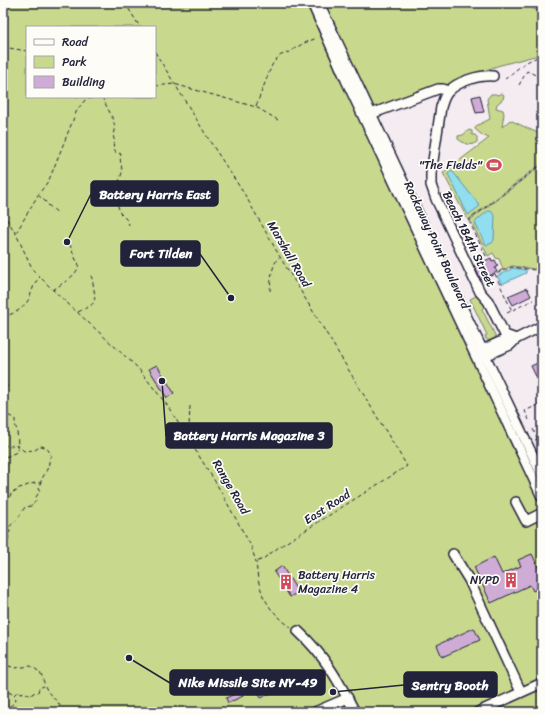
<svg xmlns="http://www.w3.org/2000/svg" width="545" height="715" viewBox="0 0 545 715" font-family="Sriracha,sans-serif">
  <rect width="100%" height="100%" fill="#f4ecf0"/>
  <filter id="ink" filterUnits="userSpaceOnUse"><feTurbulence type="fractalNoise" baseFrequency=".025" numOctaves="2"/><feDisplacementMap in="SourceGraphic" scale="8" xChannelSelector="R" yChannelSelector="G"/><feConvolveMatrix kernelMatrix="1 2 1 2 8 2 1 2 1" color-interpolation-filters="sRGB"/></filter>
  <g filter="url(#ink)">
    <g fill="#c8d98e" stroke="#757e64" fill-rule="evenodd">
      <path d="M3,3H522L542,13V54L497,66L371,112L542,474V712H3ZM27,27H155V97H27Z"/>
      <path d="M501,93L504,95L503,99L497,104L496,108L503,110L504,114L502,127L510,120L542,135V149L540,153L542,157V163L468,220L443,173L489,138L482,135L475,129L476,126L490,119L487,99L491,94H495L498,95Z"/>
      <path d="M469,130L472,131V135H475L477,137V142C470,147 465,144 458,139V136L463,135Z"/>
      <path d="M542,165V270L512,266L499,272V271L503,269L499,259L496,258L493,253L488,256L470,220Z"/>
      <path d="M478,295L486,305L482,309L496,337L499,336L502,337L499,340L497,337L490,341L486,339L485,336L487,335L470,299Z"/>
    </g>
    <g fill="#90deef" stroke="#6493a7">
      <path d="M451,171L453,172L480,206L468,215L448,174Z"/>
      <path d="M488,211H491L495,216L494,240L492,243L487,245L485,244L475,223L477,220Z"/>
      <path d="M513,268L526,270V273L502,284L497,276Z"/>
    </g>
    <g fill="#cfacd6" stroke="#22223b">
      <path d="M480,95L484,112L476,113L472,97Z"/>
      <path d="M491,258L492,261L495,260L498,266L495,268L497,272L481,280L474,266Z"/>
      <path d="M527,288L531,296L513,305L508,296Z"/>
      <path d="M542,361V389L531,366Z"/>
      <path d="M157,365L174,393L167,398L149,369Z"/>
      <path d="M532,554L542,575V586L533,591L530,585L491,603L474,567L494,557L502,574L521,566L518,560Z"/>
      <path d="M282,566L298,592L290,597L274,572Z"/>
      <path d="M474,628L480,640L442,657L437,645Z"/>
      <path d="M268,685L271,693L261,698L257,690Z"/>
      <path d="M241,691L243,696L228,703L226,698Z"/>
    </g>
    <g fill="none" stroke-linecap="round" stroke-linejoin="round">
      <g stroke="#22223b" stroke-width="12">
        <g id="minor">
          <path d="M312,3L346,80L542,497"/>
          <path d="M319,3L471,326L542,475"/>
          <path d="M493,76C480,75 458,81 449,91C444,95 443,102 441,107L431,174V185L436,199L480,292L488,301L505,335L516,339"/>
          <path d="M371,114L438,89H443L448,91"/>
          <path d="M478,352L504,340L516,339L542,326"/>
          <path d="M480,358L510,345L516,339"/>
          <path d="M516,502L526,521L542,513"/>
          <path d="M453,554L469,580L521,692"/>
          <path d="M298,631C325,656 338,680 355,712"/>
          <path d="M315,712L348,698"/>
          <path d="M478,712L542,683"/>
        </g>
      </g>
      <g stroke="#22223b" stroke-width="1" stroke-dasharray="4 3" stroke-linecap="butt">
        <path d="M125,3L140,27"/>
        <path d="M3,47L27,51"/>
        <path d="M155,52L211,143L245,195L280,257L407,466L279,547L263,559L256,562"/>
        <path d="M505,79C518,69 525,60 542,56"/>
        <path d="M519,85L527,71L542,78"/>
        <path d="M155,86L174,84L256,107L278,120"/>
        <path d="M102,97C106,106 111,113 114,123C116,129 111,135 115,141L113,147L115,150V152L121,154C119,161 122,165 122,171C122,177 116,186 114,193L118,200V206L120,213L128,221L129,225"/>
        <path d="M256,106L272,65L279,56L289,52L304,43L317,38"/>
        <path d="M38,195L46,202L48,205L58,213"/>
        <path d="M3,213L16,234L33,270L53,290L138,368L167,405L216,483L251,546L256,562L258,580L263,596L271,609L284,622L291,627"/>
        <path d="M468,221L542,164"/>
        <path d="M469,221L486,256L475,261"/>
        <path d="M16,233L38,195L49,180L77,110L85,100L95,97"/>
        <path d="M495,274L512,311"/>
        <path d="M484,279L512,267L542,271"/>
        <path d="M53,290C62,283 82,274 78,261L76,260L68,240L67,242"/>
        <path d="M270,291C271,280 271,266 279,257"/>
        <path d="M78,312C91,305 97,306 94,290C93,284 93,279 90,274"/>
        <path d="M507,313L533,300"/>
        <path d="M3,317C12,314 21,311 27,302C32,295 32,284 40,277"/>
        <path d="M3,377L7,387L3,392"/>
        <path d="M190,406L189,427L191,442"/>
        <path d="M3,417L6,414L15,419C15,426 16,426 17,432C18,438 18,446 17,452L3,458"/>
        <path d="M529,420L525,411L542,403"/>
        <path d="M3,429L4,434L3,435"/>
        <path d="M533,429L537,438"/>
        <path d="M535,440L542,438"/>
        <path d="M3,444L9,447L13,445L18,446L24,451L35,450L41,446C47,447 49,450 51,456L49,459C50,467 44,474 41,481C39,487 40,492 36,497V501L31,506L25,507L17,520L9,527L10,531L7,543L3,544"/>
        <path d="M3,500L9,498L12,492L17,491L19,488C26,487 31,482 40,483"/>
        <path d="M3,527H8"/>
        <path d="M3,671L9,666L15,668L31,666C34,668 39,671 41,674C44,680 44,686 48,692C53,698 61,704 63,712"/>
        <path d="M3,681L5,684L4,687L5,690L14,695"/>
        <path d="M3,708C9,707 14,705 16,699L14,695L17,692L21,693L24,692L31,696L33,693L38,692L39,688L44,686"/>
      </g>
      <use href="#minor" stroke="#fdfcf7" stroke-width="9"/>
    </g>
  </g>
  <defs>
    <g id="stadium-bare" transform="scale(1.2)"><path d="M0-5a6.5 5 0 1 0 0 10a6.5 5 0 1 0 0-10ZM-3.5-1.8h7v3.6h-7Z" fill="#d1495b" stroke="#fdfcf7" stroke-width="2.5" paint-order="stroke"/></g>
    <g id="building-bare" transform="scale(1.2)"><path d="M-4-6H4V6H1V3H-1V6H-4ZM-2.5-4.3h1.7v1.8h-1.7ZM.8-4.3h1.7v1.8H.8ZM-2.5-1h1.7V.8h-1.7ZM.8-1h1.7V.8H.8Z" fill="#d1495b" stroke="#fdfcf7" stroke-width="2.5" paint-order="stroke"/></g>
  </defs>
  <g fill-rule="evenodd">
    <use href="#stadium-bare" x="494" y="165"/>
    <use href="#building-bare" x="511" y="580"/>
    <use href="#building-bare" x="286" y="582"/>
  </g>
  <g text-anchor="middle" stroke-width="3.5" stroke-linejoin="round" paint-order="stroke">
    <g font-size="12" fill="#22223b" stroke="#fdfcf7" text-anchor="end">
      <text x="482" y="169">"The Fields"</text>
      <text x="298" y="579" text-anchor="start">Battery Harris<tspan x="298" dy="14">Magazine 4</tspan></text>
      <text x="499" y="584">NYPD</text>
    </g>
    <g font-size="12" fill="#22223b" stroke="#fdfcf7">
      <text transform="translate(469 239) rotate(64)" y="4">Beach 184th Street</text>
      <text transform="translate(437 245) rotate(65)" y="4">Rockaway Point Boulevard</text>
      <text transform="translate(289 254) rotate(60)" y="4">Marshall Road</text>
      <text transform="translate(231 487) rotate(60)" y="4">Range Road</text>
      <text transform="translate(327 507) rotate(-33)" y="4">East Road</text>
    </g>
  </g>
  <path fill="none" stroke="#22223b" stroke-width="1.5" d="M67 242L91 194M231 298L200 254M162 381L166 436M129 658L170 683M333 692L404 685"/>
  <g fill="#22223b" stroke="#fdfcf7" stroke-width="1.5">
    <circle cx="67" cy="242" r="4"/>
    <circle cx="231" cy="298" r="4"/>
    <circle cx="162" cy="381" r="4"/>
    <circle cx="129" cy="658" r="4"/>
    <circle cx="333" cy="692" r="4"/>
  </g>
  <g fill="#22223b" stroke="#22223b" stroke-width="1.5">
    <rect x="91" y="181" width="127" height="25" rx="4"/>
    <rect x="121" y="241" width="79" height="25" rx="4"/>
    <rect x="166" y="423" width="166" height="25" rx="4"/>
    <rect x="170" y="670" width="155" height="25" rx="4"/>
    <rect x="404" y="672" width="93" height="25" rx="4"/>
  </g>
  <g font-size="13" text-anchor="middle" font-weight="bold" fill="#fff">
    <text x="155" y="199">Battery Harris East</text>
    <text x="161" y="258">Fort Tilden</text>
    <text x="249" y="440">Battery Harris Magazine 3</text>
    <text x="248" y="687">Nike Missile Site NY-49</text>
    <text x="450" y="690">Sentry Booth</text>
  </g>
  <rect width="545" height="715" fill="none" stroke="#fdfcf7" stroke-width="16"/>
  <rect x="8" y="8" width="529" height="699" fill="none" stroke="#22223b" stroke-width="1.5" filter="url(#ink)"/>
  <rect x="26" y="26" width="130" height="72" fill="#fdfcf7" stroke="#a5a5ac"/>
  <rect x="34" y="39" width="20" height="6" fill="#fdfcf7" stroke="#a5a5ac"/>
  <text x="62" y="46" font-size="12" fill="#22223b">Road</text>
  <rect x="34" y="56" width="20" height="12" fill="#c8d98e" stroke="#a5a5ac"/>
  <text x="62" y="66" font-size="12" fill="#22223b">Park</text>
  <rect x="34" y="76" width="20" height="12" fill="#cfacd6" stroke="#a5a5ac"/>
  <text x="62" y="86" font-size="12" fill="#22223b">Building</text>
</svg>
